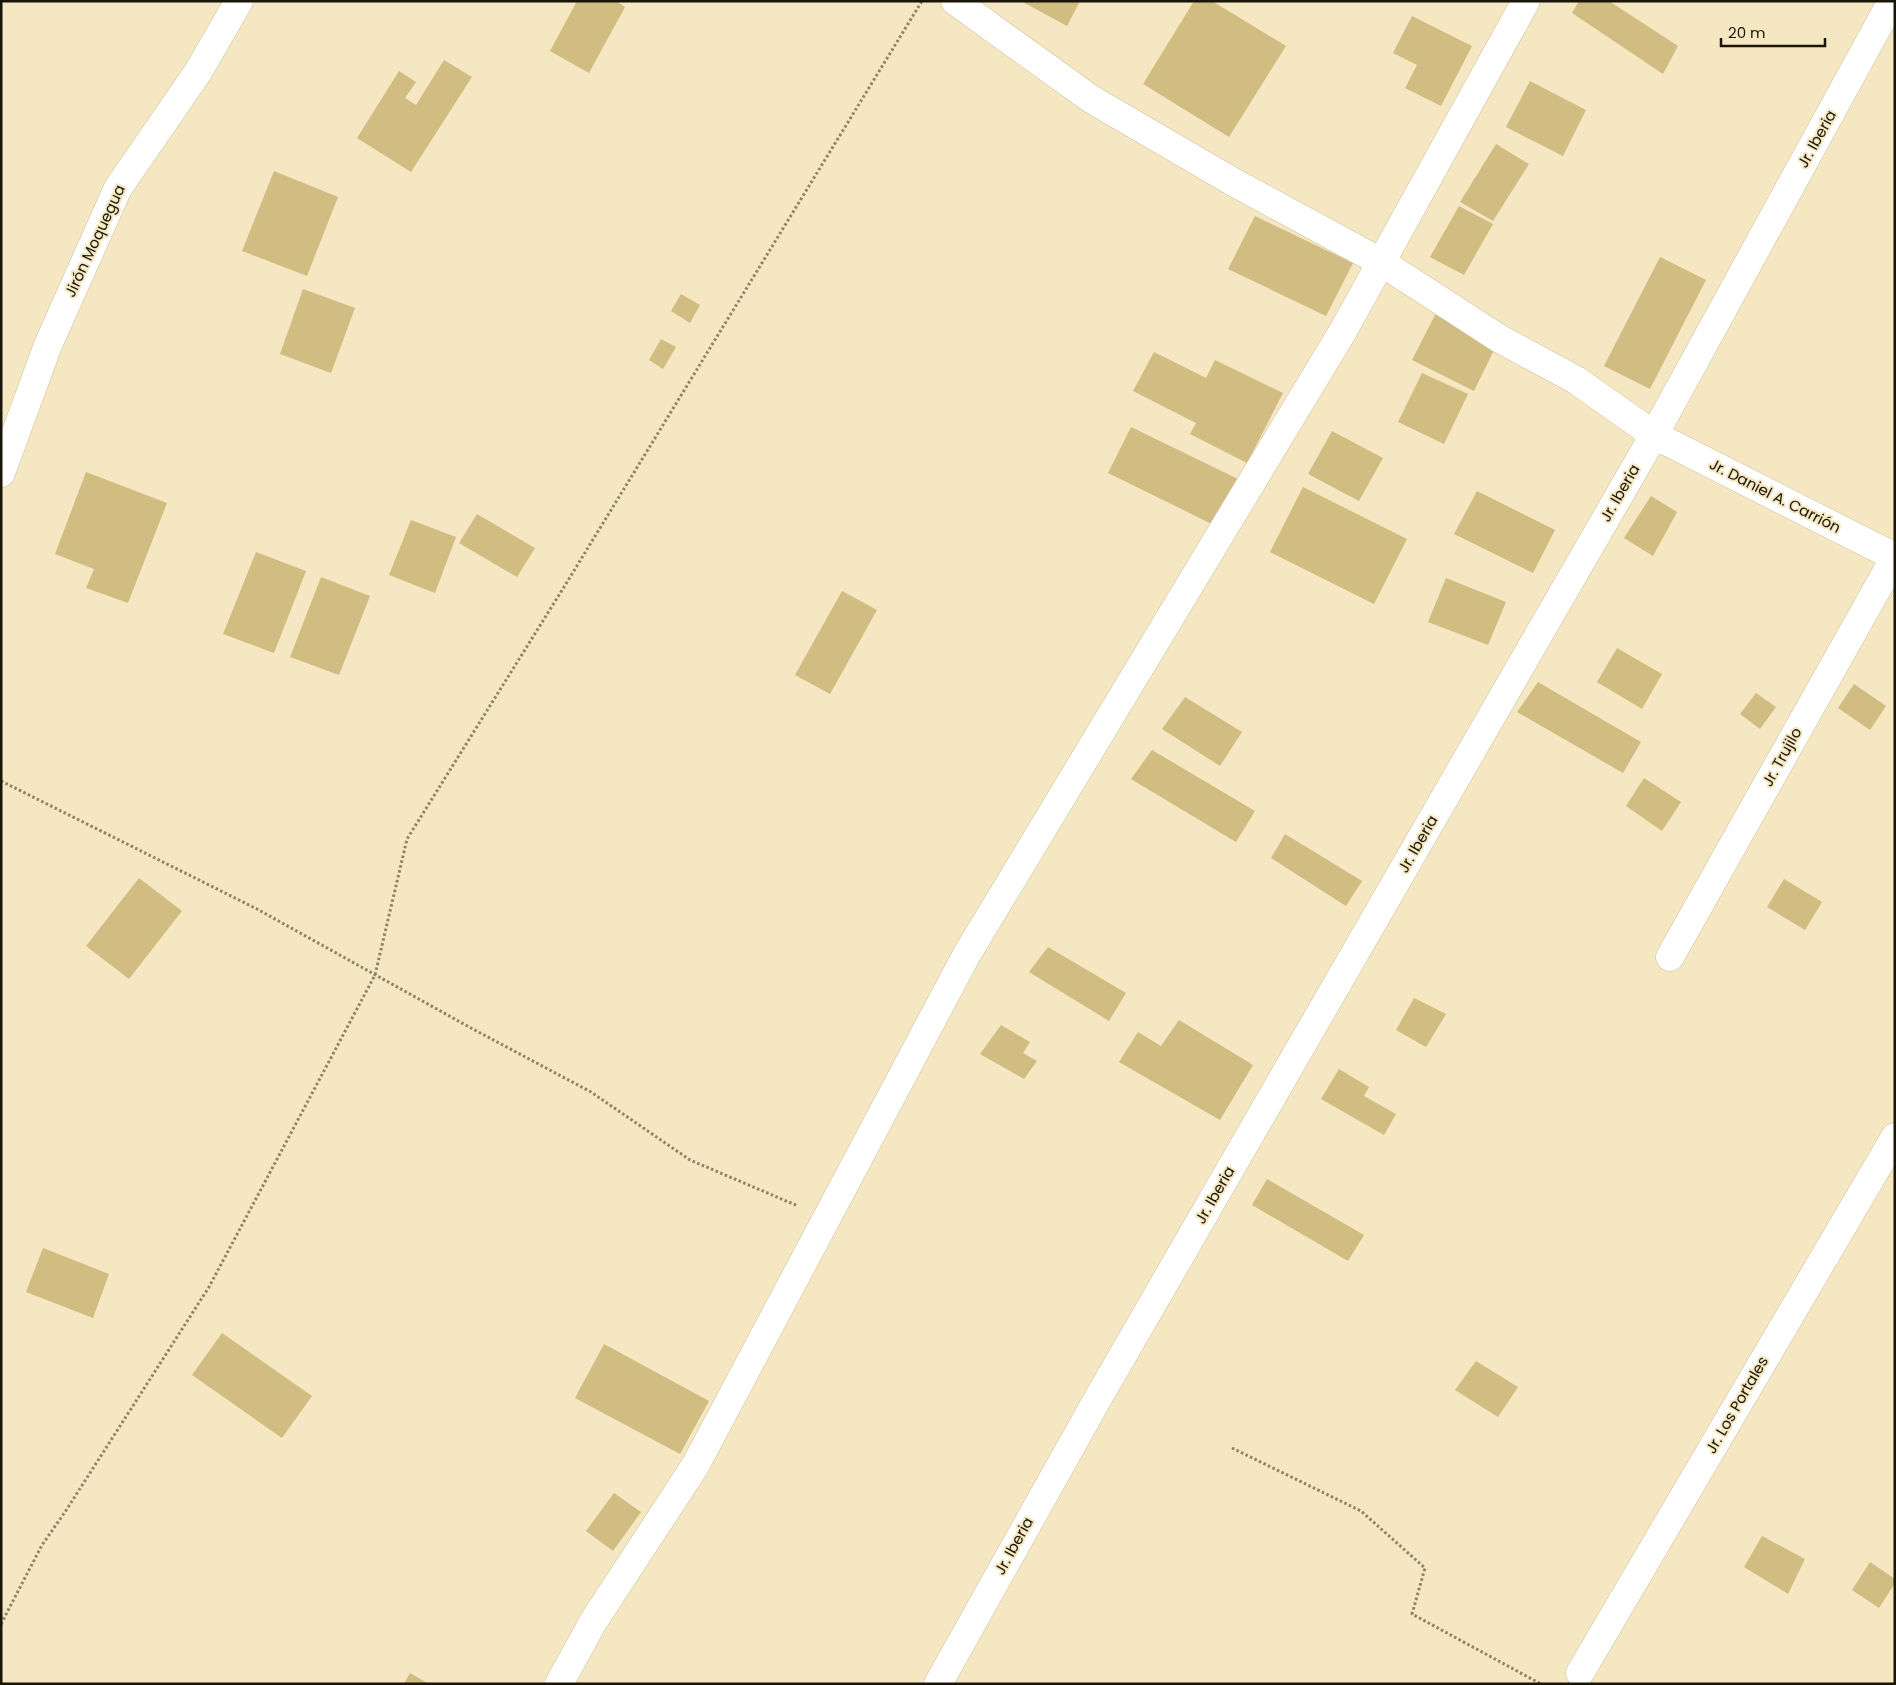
<svg xmlns="http://www.w3.org/2000/svg" width="1896" height="1685" viewBox="0 0 1896 1685" font-family="Poppins,sans-serif">
  <rect width="100%" height="100%" fill="#f4e7c2"/>
  <g fill="#d1bc81">
    <path d="M577,1H616L625,7L589,73L550,51Z"/>
    <path d="M1021,1H1080L1067,26Z"/>
    <path d="M1194,1H1212L1286,46L1229,137L1143,84Z"/>
    <path d="M1579,1H1609L1678,46L1663,74L1572,13Z"/>
    <path d="M1412,16L1472,46L1441,106L1405,88L1417,65L1393,53Z"/>
    <path d="M444,60L472,77L411,172L357,138L399,71L416,82L405,98L416,105Z"/>
    <path d="M1530,81L1586,110L1563,156L1506,127Z"/>
    <path d="M1496,144L1529,164L1493,221L1460,202Z"/>
    <path d="M274,171L338,197L307,276L242,251Z"/>
    <path d="M1459,206L1493,224L1464,275L1430,257Z"/>
    <path d="M1255,216L1353,263L1326,316L1228,269Z"/>
    <path d="M1660,257L1706,280L1650,389L1604,366Z"/>
    <path d="M303,289L355,308L331,373L280,354Z"/>
    <path d="M681,294L700,305L690,323L671,311Z"/>
    <path d="M1436,313L1497,344L1474,391L1412,360Z"/>
    <path d="M661,339L676,347L663,369L649,360Z"/>
    <path d="M1154,352L1206,378L1215,360L1283,393L1247,463L1190,434L1196,423L1133,391Z"/>
    <path d="M1422,373L1468,394L1444,444L1398,422Z"/>
    <path d="M1131,427L1240,480L1216,526L1108,473Z"/>
    <path d="M1332,431L1383,458L1359,501L1308,474Z"/>
    <path d="M86,472L167,503L128,603L86,588L94,569L55,554Z"/>
    <path d="M1303,487L1407,539L1374,604L1270,552Z"/>
    <path d="M1477,491L1555,530L1533,573L1454,534Z"/>
    <path d="M1651,496L1677,512L1653,556L1624,538Z"/>
    <path d="M477,514L535,548L517,577L459,543Z"/>
    <path d="M411,520L456,537L435,593L389,575Z"/>
    <path d="M256,552L306,571L274,653L223,634Z"/>
    <path d="M321,577L370,596L339,675L290,657Z"/>
    <path d="M1446,578L1506,602L1488,645L1428,622Z"/>
    <path d="M842,591L877,610L830,694L795,675Z"/>
    <path d="M1617,648L1662,674L1642,709L1597,682Z"/>
    <path d="M1538,682L1641,742L1623,773L1517,712Z"/>
    <path d="M1854,684L1886,706L1870,730L1838,708Z"/>
    <path d="M1756,693L1776,707L1760,729L1740,714Z"/>
    <path d="M1185,697L1242,732L1220,766L1162,729Z"/>
    <path d="M1152,750L1255,811L1236,842L1131,779Z"/>
    <path d="M1644,778L1681,802L1662,831L1626,806Z"/>
    <path d="M1285,834L1362,881L1346,906L1271,858Z"/>
    <path d="M139,878L182,911L129,979L86,946Z"/>
    <path d="M1784,879L1822,902L1805,930L1767,907Z"/>
    <path d="M1048,947L1126,993L1109,1021L1029,972Z"/>
    <path d="M1414,998L1446,1014L1426,1047L1396,1030Z"/>
    <path d="M1179,1020L1253,1065L1220,1120L1119,1062L1138,1032L1161,1046Z"/>
    <path d="M1001,1025L1030,1042L1023,1053L1037,1061L1024,1079L980,1054Z"/>
    <path d="M1339,1069L1369,1087L1364,1096L1396,1114L1384,1135L1321,1099Z"/>
    <path d="M1267,1179L1364,1235L1348,1261L1252,1205Z"/>
    <path d="M43,1248L109,1274L93,1318L26,1292Z"/>
    <path d="M222,1333L312,1396L282,1438L192,1375Z"/>
    <path d="M604,1344L709,1401L680,1454L575,1398Z"/>
    <path d="M1476,1361L1518,1387L1498,1417L1455,1390Z"/>
    <path d="M614,1493L641,1512L613,1551L586,1531Z"/>
    <path d="M1762,1536L1805,1559L1788,1594L1744,1567Z"/>
    <path d="M1870,1562L1895,1579V1583L1879,1608L1852,1590Z"/>
    <path d="M410,1673L429,1684H404Z"/>
  </g>
  <g fill="none" stroke-linecap="round" stroke-linejoin="round">
    <g stroke="#ccc09b" stroke-width="29">
      <g id="minor">
        <path d="M955,1L1091,99L1235,183L1381,262L1500,339L1576,380L1654,435L1895,557"/>
        <path d="M1,473L48,345L118,188L198,72L239,1"/>
        <path d="M1670,957L1895,557"/>
        <path d="M1580,1673L1895,1137"/>
        <path d="M559,1684L593,1622L695,1466L967,954L1343,331L1526,1"/>
        <path d="M938,1684L1097,1400L1654,435L1892,1"/>
      </g>
    </g>
    <g stroke="#8c8369" stroke-width="3" stroke-dasharray="2.5 2.5" stroke-linecap="butt">
      <path d="M1,781L257,909L471,1028L591,1092L690,1160L798,1206"/>
      <path d="M1232,1448L1361,1511L1425,1568L1412,1614L1541,1684"/>
      <path d="M1,1624L42,1545L65,1512L209,1287L375,975L407,839L564,587L922,1"/>
    </g>
    <use href="#minor" stroke="#fff" stroke-width="28"/>
  </g>
  <g text-anchor="middle" stroke-width="4" stroke-linejoin="round" paint-order="stroke">
    <g font-size="15" fill="#191507" stroke="#f4e7c2">
      <text transform="translate(1817 139) rotate(-61)" y="5">Jr. Iberia</text>
      <text transform="translate(95 241) rotate(-65)" y="5">Jirón Moquegua</text>
      <text transform="translate(1620 493) rotate(-60)" y="5">Jr. Iberia</text>
      <text transform="translate(1775 496) rotate(27)" y="5">Jr. Daniel A. Carrión</text>
      <text transform="translate(1782 757) rotate(-61)" y="5">Jr. Trujilo</text>
      <text transform="translate(1418 844) rotate(-60)" y="5">Jr. Iberia</text>
      <text transform="translate(1215 1195) rotate(-60)" y="5">Jr. Iberia</text>
      <text transform="translate(1737 1405) rotate(-60)" y="5">Jr. Los Portales</text>
      <text transform="translate(1014 1546) rotate(-61)" y="5">Jr. Iberia</text>
    </g>
  </g>
  <rect width="1896" height="1685" fill="none" stroke="#191507" stroke-width="5"/>
  <path d="M1721 38v8h104v-8" fill="none" stroke="#191507" stroke-width="2.5"/>
  <text x="1728" y="38" font-size="15" fill="#191507" stroke="#f4e7c2" stroke-width="4" paint-order="stroke">20 m</text>
</svg>
